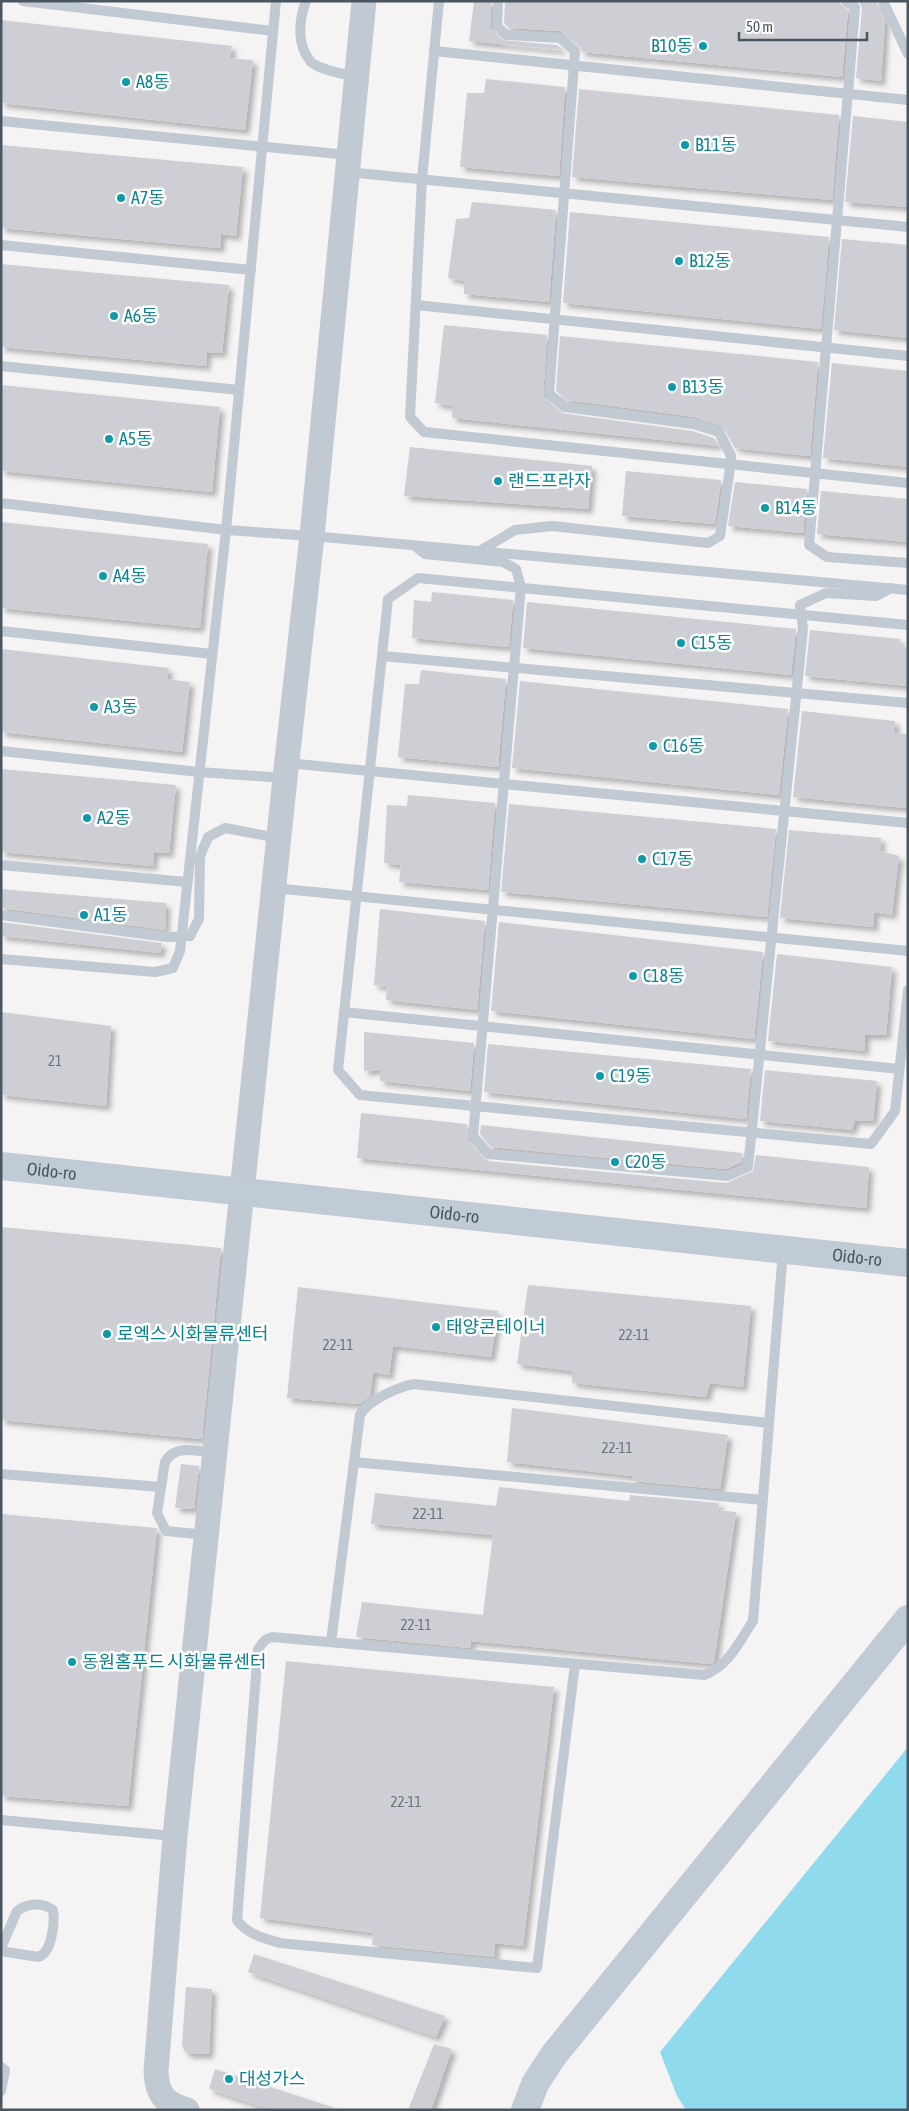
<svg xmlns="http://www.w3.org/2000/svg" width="909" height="2111" viewBox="0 0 909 2111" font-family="'Asap Condensed','Noto Sans KR',sans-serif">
  <defs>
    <filter id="shadow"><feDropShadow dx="4.5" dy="4.5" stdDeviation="2.5" flood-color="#0004"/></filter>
  </defs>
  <rect width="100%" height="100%" fill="#f5f3f3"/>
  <path fill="#90daee" d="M908,1747V2110H686L677,2096L660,2052Z"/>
  <g fill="#cdcfd5" filter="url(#shadow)">
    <path d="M474,1H491L490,28L502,40L557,45L563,50L469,41Z"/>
    <path d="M505,1H839L842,6L848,10L842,77L582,52L580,46L561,31L509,28L504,23Z"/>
    <path d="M859,1H876L885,21L881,81L856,78L862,8Z"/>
    <path d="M1,20L232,46L230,58L253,60L245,130L1,103Z"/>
    <path d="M486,79L565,87L559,176L460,167L467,93H484Z"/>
    <path d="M579,89L839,115L832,200L572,177Z"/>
    <path d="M853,116L908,122V207L845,202Z"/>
    <path d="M1,145L243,167L236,236L221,234L220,248L1,228Z"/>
    <path d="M472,202L556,210L549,302L464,294V281L448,278L456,219L469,218Z"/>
    <path d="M570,212L829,237L821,329L563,303Z"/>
    <path d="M842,239L908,245V338L834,330Z"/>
    <path d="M1,264L229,285L222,353L207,352L206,366L1,347Z"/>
    <path d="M444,325L547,335L543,396L561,413L692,431L714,438L719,446L452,418V406L435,403Z"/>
    <path d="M560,336L818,362L810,456L735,448L723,427L695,417L568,400L556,391Z"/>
    <path d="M832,363L908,371V467L823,458Z"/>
    <path d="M1,385L220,407L212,492L1,471Z"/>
    <path d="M410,447L592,466L588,509L404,496Z"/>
    <path d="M626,471L721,480L715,524L622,516Z"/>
    <path d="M735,482L807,489L803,533L728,526Z"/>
    <path d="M821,491L908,499V542L817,534Z"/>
    <path d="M1,522L208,544L200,628L1,608Z"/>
    <path d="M432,592L513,600L509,647L412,638L414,600L431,602Z"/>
    <path d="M527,602L796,629L791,675L523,648Z"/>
    <path d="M810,630L900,639L899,646L908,648V686L805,676Z"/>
    <path d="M1,649L169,668L167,679L190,682L182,752L1,732Z"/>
    <path d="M421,670L506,679L498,767L398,757L405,684H419Z"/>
    <path d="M520,681L788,709L779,795L512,768Z"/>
    <path d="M802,711L895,721V733L908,734L906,808L793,797Z"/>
    <path d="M1,769L176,785L169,853L154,852L153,866L1,852Z"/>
    <path d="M408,795L495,803L488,890L399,882L401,865L384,863L387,805L407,806Z"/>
    <path d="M509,804L776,829L767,917L501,892Z"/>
    <path d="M789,830L881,838L880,851L899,856L892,915L874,912V927L780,918Z"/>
    <path d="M1,889L166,903L165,930L1,908Z"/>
    <path d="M380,909L485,921L477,1010L386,1000L387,987L374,985Z"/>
    <path d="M1,922L162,943L160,953L1,936Z"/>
    <path d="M499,922L763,952L754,1039L491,1011Z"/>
    <path d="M777,954L892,967L886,1035H865V1051L768,1041Z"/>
    <path d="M1,1012L111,1026L106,1106L1,1095Z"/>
    <path d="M364,1032L474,1043L470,1091L380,1081V1070L364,1071Z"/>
    <path d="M488,1044L751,1069L746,1119L484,1092Z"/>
    <path d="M765,1070L877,1081L873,1121L855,1120L852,1130L760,1121Z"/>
    <path d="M361,1113L467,1124L468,1140L483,1158L487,1161L726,1183L753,1171L756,1155L869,1167L866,1208L357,1158Z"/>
    <path d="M481,1125L742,1153V1162L726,1169L491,1147L480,1134Z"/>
    <path d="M1,1227L221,1248L202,1439L1,1420Z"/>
    <path d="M528,1285L751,1306L743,1387L710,1383L706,1397L572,1383V1371L517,1364Z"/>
    <path d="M298,1287L498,1311L491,1357L393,1346L389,1375L373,1372L370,1396L360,1404L287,1398Z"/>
    <path d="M512,1408L728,1435L720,1489L632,1481V1476L507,1462Z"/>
    <path d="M181,1464L199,1466L194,1509L175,1508Z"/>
    <path d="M499,1487L629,1501L630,1495L719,1503L718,1510L736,1512L714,1662L711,1664L471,1641L470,1648L356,1637L362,1602L483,1615L493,1535L371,1524L375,1493L496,1506Z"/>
    <path d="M1,1514L157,1528L128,1806L1,1796Z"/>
    <path d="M286,1661L554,1687L523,1946L495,1943V1957L372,1945L373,1933L260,1918Z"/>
    <path d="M254,1954L445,2016L436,2037L248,1972Z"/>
    <path d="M186,1987L212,1989L209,2054H190L185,2052L182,2045Z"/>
    <path d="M434,2044L452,2049L431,2110H408Z"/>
    <path d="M215,2069L332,2107V2110H272L209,2089Z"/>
  </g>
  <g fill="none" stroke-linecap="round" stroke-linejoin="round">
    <g stroke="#c1cad2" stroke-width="10">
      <path d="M23,1L273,31"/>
      <path d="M306,1C299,20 296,45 311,62C320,70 344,74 356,77"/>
      <path d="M439,1L422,179L410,417L424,432L908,483"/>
      <path d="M846,1L855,7L850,69"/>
      <path d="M883,1L908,54"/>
      <path d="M434,51L908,100"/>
      <path d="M1,121L348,155"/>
      <path d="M347,172L908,227"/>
      <path d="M1,245L251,270"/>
      <path d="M416,305L908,356"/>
      <path d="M1,366L239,390"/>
      <path d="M1,503L226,530L312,536L908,590"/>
      <path d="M478,552L515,530L552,526L708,543L720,536L729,475"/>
      <path d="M908,625L418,578L388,599L338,1070L360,1095L871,1144L895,1111L908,990"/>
      <path d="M1,631L212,654"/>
      <path d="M382,656L908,703"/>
      <path d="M1,751L199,772L285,778"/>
      <path d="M287,763L908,823"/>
      <path d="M1,865L187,882"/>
      <path d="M274,888L908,951"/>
      <path d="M1,915L167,937"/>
      <path d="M190,936L199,919L200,856L208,837L225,828L278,838"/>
      <path d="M1,959L155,972L173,968L180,951L226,530L276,1"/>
      <path d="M344,1012L899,1069"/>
      <path d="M354,1462L762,1500"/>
      <path d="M1,1474L161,1487"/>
      <path d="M207,1535L166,1531L157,1513L165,1462C175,1444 197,1451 214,1453"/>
      <path d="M331,1642L360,1415C368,1400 398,1387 414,1384L769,1423"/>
      <path d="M575,1664L537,1968L280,1943C264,1938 248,1935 237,1920L258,1649L265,1640L272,1637L704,1675C729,1666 739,1642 753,1621L783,1251"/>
      <path d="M1,1820L174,1836"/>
      <path d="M1,1948L17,1911C28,1903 42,1902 53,1910C55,1923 52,1953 38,1957L1,1951"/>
      <path d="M1,2067L5,2070L1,2091"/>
    </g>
    <path stroke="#c1cad2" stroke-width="25" d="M187,2110C164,2103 157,2095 156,2071L175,1836L285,778L312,536L364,1"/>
    <g stroke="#c1cbd6" stroke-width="28">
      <path id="s1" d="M1,1166L908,1263"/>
      <path d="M525,2110L535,2084L553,2056L908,1619"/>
    </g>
    <g stroke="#c1cad2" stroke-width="10">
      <path d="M498,1L497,26L506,35L560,38L575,51L549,394L565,407L693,424L719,432L731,456L729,475"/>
      <path d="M850,69L809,545L827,557L908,563"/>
      <path d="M415,546L425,554L503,562L516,569L521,587L473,1136L488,1154L727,1176L748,1167L803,629L800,605L826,593L876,596L891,588"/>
      <path d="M167,937L190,936"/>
    </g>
  </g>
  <g fill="#0f9aa8" stroke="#fff" stroke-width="2">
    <circle cx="703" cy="46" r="5"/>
    <circle cx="126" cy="82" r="5"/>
    <circle cx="685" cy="145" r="5"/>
    <circle cx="121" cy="198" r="5"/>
    <circle cx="679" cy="261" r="5"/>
    <circle cx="114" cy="316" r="5"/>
    <circle cx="672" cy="387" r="5"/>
    <circle cx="109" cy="439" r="5"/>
    <circle cx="498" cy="481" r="5"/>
    <circle cx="765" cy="508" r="5"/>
    <circle cx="103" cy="576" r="5"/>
    <circle cx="681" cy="643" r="5"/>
    <circle cx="94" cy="707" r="5"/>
    <circle cx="653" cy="746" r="5"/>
    <circle cx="87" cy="818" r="5"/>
    <circle cx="642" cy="859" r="5"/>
    <circle cx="84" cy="915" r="5"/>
    <circle cx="633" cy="976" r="5"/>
    <circle cx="600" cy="1076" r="5"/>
    <circle cx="615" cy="1162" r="5"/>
    <circle cx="436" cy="1327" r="5"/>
    <circle cx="107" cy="1334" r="5"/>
    <circle cx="72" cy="1662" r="5"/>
    <circle cx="229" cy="2079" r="5"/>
  </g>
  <g text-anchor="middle" stroke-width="5" stroke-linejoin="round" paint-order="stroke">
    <g font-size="15" fill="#6b747e">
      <text x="55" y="1066">21</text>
      <text x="634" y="1340">22-11</text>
      <text x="338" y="1350">22-11</text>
      <text x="617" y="1453">22-11</text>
      <text x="428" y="1519">22-11</text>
      <text x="416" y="1630">22-11</text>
      <text x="406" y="1807">22-11</text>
    </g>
    <g font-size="18" fill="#0d838f" stroke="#fff" text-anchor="start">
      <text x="693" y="52" text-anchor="end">B10동</text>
      <text x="136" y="88">A8동</text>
      <text x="695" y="151">B11동</text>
      <text x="131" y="204">A7동</text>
      <text x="689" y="267">B12동</text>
      <text x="124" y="322">A6동</text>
      <text x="682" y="393">B13동</text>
      <text x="119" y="445">A5동</text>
      <text x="508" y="487">랜드프라자</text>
      <text x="775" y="514">B14동</text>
      <text x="113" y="582">A4동</text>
      <text x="691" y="649">C15동</text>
      <text x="104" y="713">A3동</text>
      <text x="663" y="752">C16동</text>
      <text x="97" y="824">A2동</text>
      <text x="652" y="865">C17동</text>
      <text x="94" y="921">A1동</text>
      <text x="643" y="982">C18동</text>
      <text x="610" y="1082">C19동</text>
      <text x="625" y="1168">C20동</text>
      <text x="446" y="1333">태양콘테이너</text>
      <text x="117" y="1340">로엑스 시화물류센터</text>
      <text x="82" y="1668">동원홈푸드 시화물류센터</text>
      <text x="239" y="2085">대성가스</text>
    </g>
    <g font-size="18" fill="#4a5661" stroke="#fff">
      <text dy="6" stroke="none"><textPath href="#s1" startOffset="51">Oido-ro</textPath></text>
      <text dy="6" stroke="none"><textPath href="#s1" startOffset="456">Oido-ro</textPath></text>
      <text dy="6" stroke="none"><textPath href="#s1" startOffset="861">Oido-ro</textPath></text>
    </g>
  </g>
  <rect width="909" height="2111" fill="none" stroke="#4a5661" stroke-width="5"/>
  <path d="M739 32v8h128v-8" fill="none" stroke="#4a5661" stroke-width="2.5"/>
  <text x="746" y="32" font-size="15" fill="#4a5661" stroke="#ffffff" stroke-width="4" paint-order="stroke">50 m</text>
</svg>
